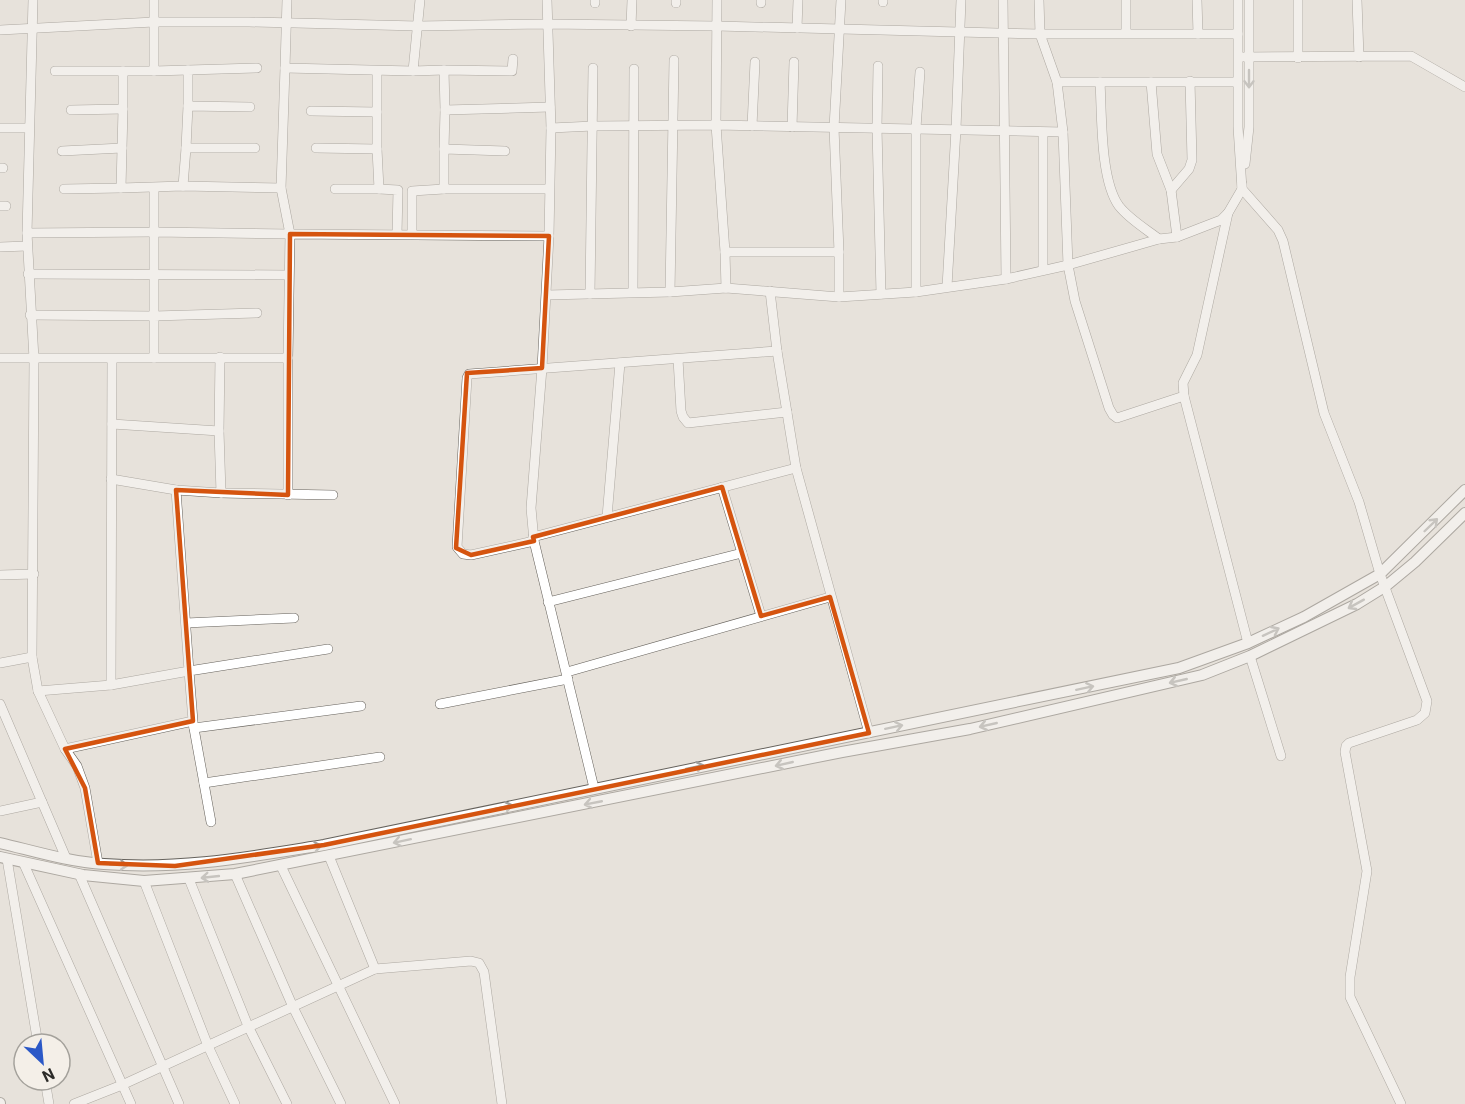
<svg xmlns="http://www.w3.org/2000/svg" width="1465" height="1104" viewBox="0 0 1465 1104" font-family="Roboto,sans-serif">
  <rect width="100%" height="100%" fill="#e7e2db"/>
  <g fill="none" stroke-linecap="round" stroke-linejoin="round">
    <g stroke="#66625c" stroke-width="10">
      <g id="minor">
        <path d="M33,0L27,233L154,232V188"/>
        <path d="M154,0V71L188,70"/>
        <path d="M287,0L285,68L413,71"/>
        <path d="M420,0L413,71L444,70"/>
        <path d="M547,0L551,128L549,236L542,368L531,508L534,541L594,788"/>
        <path d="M595,0V3"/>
        <path d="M717,0L716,125L725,252H839L834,128L841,0"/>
        <path d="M1003,0L1006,279"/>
        <path d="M1039,0L1040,34L1057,82L1063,132L1068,265L1075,301L1109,408L1113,415L1117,418L1184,396L1183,383L1197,355L1228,213L1242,189V184"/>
        <path d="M1126,0V33"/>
        <path d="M1238,0V127L1242,189L1278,230L1283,241L1324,413L1359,502L1380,574L1427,701L1425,713L1417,720L1349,743L1346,746L1345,752L1367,871L1350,977V997L1401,1104"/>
        <path d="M1298,0V58"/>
        <path d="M1357,0L1359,57"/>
        <path d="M883,2V0"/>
        <path d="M676,3V0"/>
        <path d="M761,3V0"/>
        <path d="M631,26L632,0"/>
        <path d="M797,28L798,0"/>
        <path d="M0,30L154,22H249L418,26L547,24L717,26L1040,34H1198L1197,0"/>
        <path d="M1198,34H1238"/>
        <path d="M1243,57L1411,56L1465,87"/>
        <path d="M878,66L877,128L881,294"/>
        <path d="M55,71H154"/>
        <path d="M1057,82H1237"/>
        <path d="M1100,82C1102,115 1100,180 1119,206C1129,219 1146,229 1159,239"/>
        <path d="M1151,82L1157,154L1171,190L1177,237"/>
        <path d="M188,106V70L257,68"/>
        <path d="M71,110L123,109V71"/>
        <path d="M445,110L444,70L512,71L513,59"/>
        <path d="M311,111L377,112V71"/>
        <path d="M752,126L755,62"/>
        <path d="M792,127L794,62"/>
        <path d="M0,128H28"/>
        <path d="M551,128L593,126L716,125L1063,132"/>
        <path d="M186,148L188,106L250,107"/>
        <path d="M316,148L377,149V112"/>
        <path d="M444,149L445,110L550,107"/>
        <path d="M62,151L122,148L123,109"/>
        <path d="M505,151L444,149V189H549"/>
        <path d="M1245,164L1249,127V0"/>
        <path d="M0,168H3"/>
        <path d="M183,186L186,148H255"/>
        <path d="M121,188L183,186L281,188"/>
        <path d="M64,189L121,188L122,148"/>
        <path d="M335,189H379L377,149"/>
        <path d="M379,189L398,190L397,234"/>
        <path d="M1171,190L1189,169L1192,160L1190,81"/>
        <path d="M0,206H6"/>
        <path d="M27,233L34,359L32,657"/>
        <path d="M412,234V191L444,189"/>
        <path d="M0,247L27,246"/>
        <path d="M725,252L726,288"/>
        <path d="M1043,270V133"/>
        <path d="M28,274L288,275"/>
        <path d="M947,287L956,129L961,0"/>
        <path d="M770,291L777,351L796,468L869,733"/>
        <path d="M633,292L634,69"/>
        <path d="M670,292L674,60"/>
        <path d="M916,292V128L920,72"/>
        <path d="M590,294L593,68"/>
        <path d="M547,295L670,292L726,288L839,297L916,292L1006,279L1068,265L1159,239L1177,237L1221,220L1228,213"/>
        <path d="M839,297V252"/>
        <path d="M257,313L154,316V358H288L290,234L549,236"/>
        <path d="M30,315L154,316V232L290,234L281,188L285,68"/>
        <path d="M0,358H154"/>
        <path d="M288,358V495"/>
        <path d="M678,359L681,411L683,417L688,423L787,412"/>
        <path d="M1184,396L1248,643"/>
        <path d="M112,424L219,431"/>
        <path d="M722,487L761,616"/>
        <path d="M176,490L221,493L219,431L220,357"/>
        <path d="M221,493L333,495"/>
        <path d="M607,517L620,363"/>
        <path d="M533,537L796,468"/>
        <path d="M534,541L471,555L463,554L457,547L467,378L469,374L777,351"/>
        <path d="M0,575L34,574"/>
        <path d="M548,602L742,553"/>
        <path d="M186,623L294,618"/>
        <path d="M1250,656L1281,756"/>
        <path d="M0,663L32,657L38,691L65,749L77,766L85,788L98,863"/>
        <path d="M567,672L830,597"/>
        <path d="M111,685L112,359"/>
        <path d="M38,691L111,685L189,671L176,490L111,479"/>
        <path d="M0,704L66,858"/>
        <path d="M440,704L568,679"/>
        <path d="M193,723L211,822"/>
        <path d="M194,728L361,706"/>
        <path d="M65,749L193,721L189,671L328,649"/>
        <path d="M204,783L380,757"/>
        <path d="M0,811L42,802"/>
        <path d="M329,856L375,969"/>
        <path d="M7,859L38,1044"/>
        <path d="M23,862L131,1104"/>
        <path d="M281,866L395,1104"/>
        <path d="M79,874L179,1104"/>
        <path d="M235,874L293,1007L341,1104"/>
        <path d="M189,879L248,1026L287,1104"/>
        <path d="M144,881L208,1046L235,1104"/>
        <path d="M45,1080L49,1104"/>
        <path d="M74,1104L122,1085L375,969L471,961L479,963L484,972L502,1104"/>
      </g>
    </g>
    <g stroke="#66625c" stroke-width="12">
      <g id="tertiary">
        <path d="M0,843C34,851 69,862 104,864C181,870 249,857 324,845L1179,668L1248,643L1304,617L1380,574L1465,490"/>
        <path d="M0,857L83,875L144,881L235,874L842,752L970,729L1202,675L1250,656L1357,604L1386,586L1415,562L1465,513"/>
        <path d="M0,1103V1104"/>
      </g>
    </g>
    <use href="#minor" stroke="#fff" stroke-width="9"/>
    <use href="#tertiary" stroke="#fff" stroke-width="10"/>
  </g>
  <defs><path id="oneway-shaft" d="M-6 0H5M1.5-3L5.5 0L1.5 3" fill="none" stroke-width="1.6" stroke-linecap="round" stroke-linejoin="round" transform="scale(1.5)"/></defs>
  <g stroke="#a0a09e">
    <use href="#oneway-shaft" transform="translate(1249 79) rotate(90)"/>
    <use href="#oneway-shaft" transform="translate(1431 525) rotate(-44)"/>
    <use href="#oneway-shaft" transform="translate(1356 604) rotate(151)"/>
    <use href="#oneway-shaft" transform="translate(1271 632) rotate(-25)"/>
    <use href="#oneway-shaft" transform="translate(1178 681) rotate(167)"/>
    <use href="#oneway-shaft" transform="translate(1085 688) rotate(-12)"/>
    <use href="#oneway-shaft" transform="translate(988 725) rotate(167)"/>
    <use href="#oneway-shaft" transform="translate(894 727) rotate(-12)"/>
    <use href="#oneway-shaft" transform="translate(784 764) rotate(167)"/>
    <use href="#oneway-shaft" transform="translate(695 767) rotate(-12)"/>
    <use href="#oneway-shaft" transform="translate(593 803) rotate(169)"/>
    <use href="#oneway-shaft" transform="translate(504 807) rotate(-12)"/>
    <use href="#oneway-shaft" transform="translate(402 841) rotate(168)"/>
    <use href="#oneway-shaft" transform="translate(313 847) rotate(-9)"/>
    <use href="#oneway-shaft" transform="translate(119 865) rotate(3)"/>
    <use href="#oneway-shaft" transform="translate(210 877) rotate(174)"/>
  </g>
  <path d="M0 0H1465V1104H0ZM290,234L549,236L542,368L467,373L456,548L471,555L534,541L533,537L722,487L761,616L830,597L869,733L324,845L175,866L98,863L85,788L65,749L193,721L176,490L288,495Z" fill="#e7e2db" fill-opacity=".55" fill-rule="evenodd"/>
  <path fill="none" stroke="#d5540f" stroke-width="4.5" stroke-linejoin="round" d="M290,234L549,236L542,368L467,373L456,548L471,555L534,541L533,537L722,487L761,616L830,597L869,733L324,845L175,866L98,863L85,788L65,749L193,721L176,490L288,495Z"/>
  <g transform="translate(42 1062) rotate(154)"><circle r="28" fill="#f4efe8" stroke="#a4a19b" stroke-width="1.5"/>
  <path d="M0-4.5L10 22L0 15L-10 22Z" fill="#2b58c7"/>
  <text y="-9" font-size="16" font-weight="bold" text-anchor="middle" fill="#2c2b28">N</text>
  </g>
</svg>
